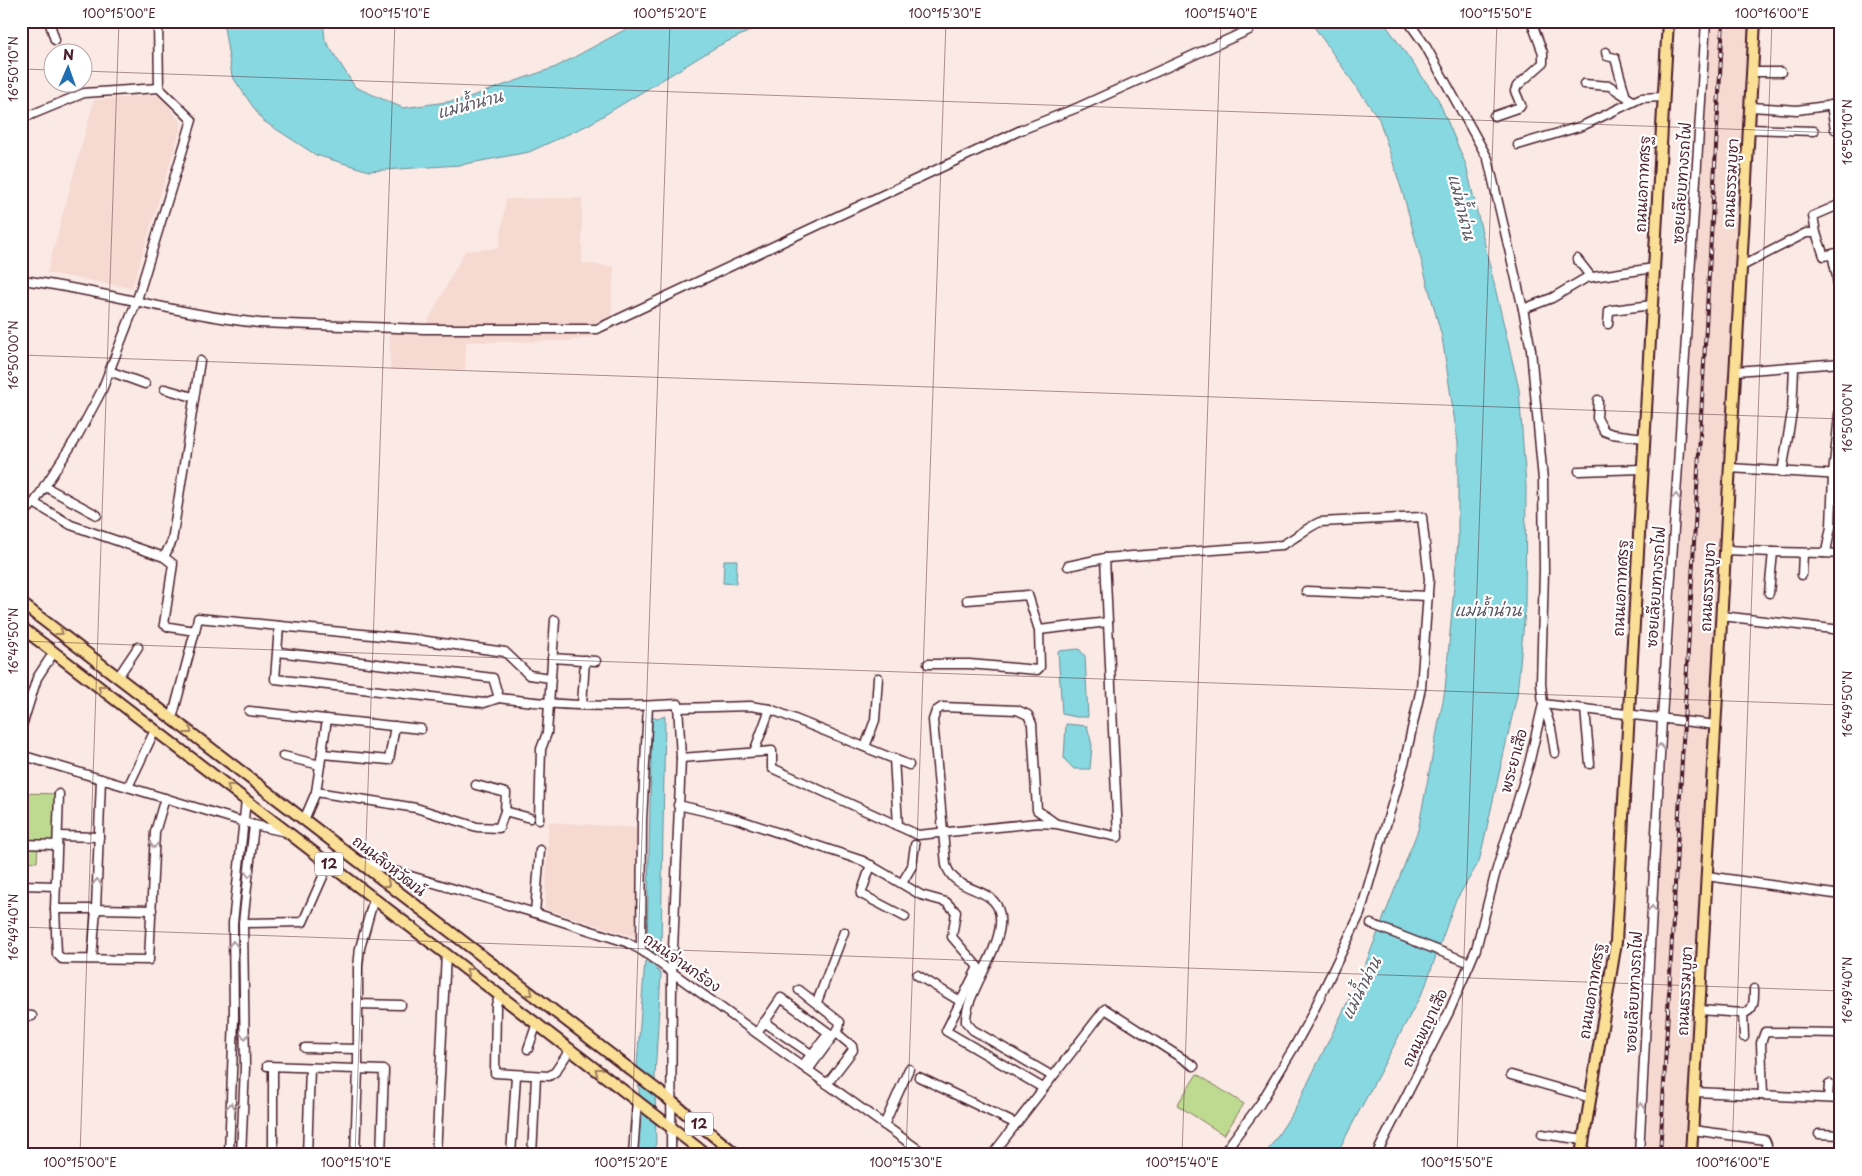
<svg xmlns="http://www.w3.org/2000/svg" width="1862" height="1176" viewBox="0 0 1862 1176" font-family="'Playpen Sans','Playpen Sans Thai',sans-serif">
  <rect width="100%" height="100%" fill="#fae9e4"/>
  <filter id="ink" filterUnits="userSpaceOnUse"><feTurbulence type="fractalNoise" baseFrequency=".02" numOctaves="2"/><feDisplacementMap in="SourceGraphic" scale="10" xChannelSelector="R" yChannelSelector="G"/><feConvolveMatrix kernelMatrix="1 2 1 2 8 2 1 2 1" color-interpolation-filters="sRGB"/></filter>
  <g filter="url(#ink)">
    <g fill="#f6d9d1">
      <path d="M1711,21H1751L1686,1155H1646L1660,866Z"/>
      <path d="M160,95L182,124L132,288L47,273L94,100Z"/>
      <path d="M582,198V263L614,267L611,316L592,337L566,341L466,342L465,370H390V333L424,329L465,251L499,248L506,199Z"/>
      <path d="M549,822L638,828L636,937L545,909Z"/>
    </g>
    <g fill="#beda91" stroke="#847c5e">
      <path d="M21,793L59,794L57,845H38L37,862L21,861Z"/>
      <path d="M1197,1074L1244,1104L1224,1135L1177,1105Z"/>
    </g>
    <g fill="#87d8e0" stroke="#6f8e98">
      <path d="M223,21H323L325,40L355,87L403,108L461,100L556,67L641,21H771L718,46L588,125L529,152L460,165L369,171L316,155L262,120L232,76Z"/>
      <path d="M1310,21H1383L1438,99L1466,165L1519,389L1526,486L1525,611L1517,695L1479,862L1455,902L1425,987L1336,1155H1265L1295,1109L1362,973L1418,830L1445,690L1458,541V443L1442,337L1404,197L1379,119Z"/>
      <path d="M724,560H737L736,584L723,583Z"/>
      <path d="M1079,649L1085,656L1088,717H1076L1062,714L1058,651Z"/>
      <path d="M665,716L661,946L654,947L647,945L652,717L657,719Z"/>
      <path d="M1066,724L1087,726L1092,745L1090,769H1074L1064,759Z"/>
      <path d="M645,961L661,973L655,1076L656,1155H637L641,1116L637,1063Z"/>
    </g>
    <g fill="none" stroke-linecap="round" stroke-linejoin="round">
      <path stroke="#87d8e0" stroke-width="6" d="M652,974L654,939"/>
      <g stroke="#4a1f2b" stroke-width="11">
        <g id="minor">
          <path d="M49,21L55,40"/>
          <path d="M1408,21L1425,45L1488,159L1523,309L1531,350L1543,480L1544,570L1541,683L1543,704L1551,728L1555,753"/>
          <path d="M1606,52L1607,56L1615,58L1625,94"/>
          <path d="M1753,72H1781"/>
          <path d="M1584,84L1610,86L1633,101"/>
          <path d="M1831,105L1835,129"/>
          <path d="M1751,107L1797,110L1841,104"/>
          <path d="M1494,116L1520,107L1521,105L1515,91L1517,86L1543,63V53L1533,26L1536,21"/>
          <path d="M21,119L84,93L159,88"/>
          <path d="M1749,129L1814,131"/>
          <path d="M1518,145L1582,126L1641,98L1663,97"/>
          <path d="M1816,233L1813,216L1841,204"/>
          <path d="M1832,254L1837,277L1841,328"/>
          <path d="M1577,259L1591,277"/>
          <path d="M1742,266L1806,233H1816L1824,256L1841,252"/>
          <path d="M21,280C102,290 180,315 260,323L424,329H597L1021,130L1079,107L1249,30"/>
          <path d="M1523,309L1552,298L1586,278L1654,268"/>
          <path d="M1608,324L1609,311L1612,310L1652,305"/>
          <path d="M109,371L145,384"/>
          <path d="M1736,371L1841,363"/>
          <path d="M165,389L193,397"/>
          <path d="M1598,400L1597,418L1604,431L1612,434L1644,438"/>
          <path d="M1730,468L1841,475"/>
          <path d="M1579,471L1643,469"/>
          <path d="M1782,472L1792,412L1794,368"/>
          <path d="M44,486L97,515"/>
          <path d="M34,503L71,525L164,557L173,564L164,624L169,627L195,631L172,719"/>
          <path d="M21,516L34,503L78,435L102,390L137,300L192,120L159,88L158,21"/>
          <path d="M1726,550L1773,552"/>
          <path d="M1823,553L1839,554"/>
          <path d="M164,557L172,541L200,361"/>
          <path d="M1068,566L1105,558"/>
          <path d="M1802,575L1803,553"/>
          <path d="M1306,591L1428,596"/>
          <path d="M1769,593L1773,552L1823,553L1826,552L1831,527L1833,475L1841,395"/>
          <path d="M967,600L1028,595L1039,630"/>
          <path d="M1722,616L1841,630"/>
          <path d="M279,626L275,679L484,703L499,698"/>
          <path d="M195,631L198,618L413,639L505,652L529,675L551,678"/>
          <path d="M278,652L493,678L499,698C558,706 618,708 678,704L681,758L672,973L671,1155"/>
          <path d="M552,658L596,661"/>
          <path d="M928,664H969L1037,670L1040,667L1039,630L1108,622"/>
          <path d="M118,677L138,647"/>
          <path d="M582,705L585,660"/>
          <path d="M678,708L750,706L770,709L909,765"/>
          <path d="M1585,709L1590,764"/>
          <path d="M249,711L421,729"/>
          <path d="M21,729L37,678L54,652"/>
          <path d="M865,747L875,720L878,678"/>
          <path d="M754,752L770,709"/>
          <path d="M322,754L389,760L395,726"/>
          <path d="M21,755L254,825L286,832"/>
          <path d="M283,756L320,765"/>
          <path d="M681,758L772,751V768L918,835L1038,823L1057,824L1118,837L1105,558L1282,545C1296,538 1306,528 1320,522L1422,517L1429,579L1421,688L1405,760L1360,914L1310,1018L1293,1049L1260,1104L1222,1155"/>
          <path d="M894,758L898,826"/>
          <path d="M101,779L96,909L152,910"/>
          <path d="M476,785L506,793L505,811"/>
          <path d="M128,787L155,730"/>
          <path d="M316,792L416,808L477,827L499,828L505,811L530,818"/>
          <path d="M59,794L55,909L57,954L62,959L149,960L155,832L165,798"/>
          <path d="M678,805L734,818L863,861L921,895L946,902L956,912L952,937L978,967L946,1031L1043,1088"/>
          <path d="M304,820L316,792L327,719"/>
          <path d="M539,820L541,749L547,733L555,620"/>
          <path d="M58,836L99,837"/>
          <path d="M21,844L57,845"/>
          <path d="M360,861L535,913L626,942L641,950L926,1155"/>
          <path d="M871,865L861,894L905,917"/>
          <path d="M1707,876L1841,895"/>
          <path d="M902,883L912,866L915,845"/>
          <path d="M21,885L56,886"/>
          <path d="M55,909H96L92,959"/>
          <path d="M535,913L540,850"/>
          <path d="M243,923L303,922L329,863"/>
          <path d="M1371,924L1470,963"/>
          <path d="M641,950L642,821L648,706"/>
          <path d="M917,975L960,1001"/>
          <path d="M799,990L840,1022L839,1028L808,1070"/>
          <path d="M500,995L496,1005L495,1073L549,1076L555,1072L570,1050"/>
          <path d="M817,1002L844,932"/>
          <path d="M358,1004L401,1005"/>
          <path d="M1699,1010L1743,1013L1744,1037"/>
          <path d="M1743,1013C1755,1011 1754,999 1754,989"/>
          <path d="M21,1015L32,1016"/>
          <path d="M764,1022L811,1054"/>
          <path d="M757,1033L781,998L829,1033L802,1066"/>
          <path d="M305,1048L358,1049"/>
          <path d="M528,1049L537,1023"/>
          <path d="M267,1066L384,1070L381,1155"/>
          <path d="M1511,1075L1591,1098"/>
          <path d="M1052,1076L973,1030L966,1022C964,992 1011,940 998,908C989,886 955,893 946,865L933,720L936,711L942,707L1017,710L1028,715L1032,724L1037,810L1055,823"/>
          <path d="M919,1077L1016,1124"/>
          <path d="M827,1084L853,1050L852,1046L840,1036"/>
          <path d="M1695,1092L1841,1099"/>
          <path d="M1763,1095L1761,1043L1765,1032L1841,1033"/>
          <path d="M1828,1098L1829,1084"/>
          <path d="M884,1125L909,1069"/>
          <path d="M1693,1130L1765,1140L1767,1145L1763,1153"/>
          <path d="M1542,1134L1584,1140"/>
          <path d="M1819,1134L1841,1135"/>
          <path d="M229,1155L234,1017L233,923L246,800"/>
          <path d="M241,1155L245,1067L243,923L254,825"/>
          <path d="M273,1155V1067"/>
          <path d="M307,1155L310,1068"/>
          <path d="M355,1155L358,1069V967L360,948L374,898"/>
          <path d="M436,1155L446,954"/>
          <path d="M511,1155L516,1076"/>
          <path d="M532,1155L536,1077"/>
          <path d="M633,1155L637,1100"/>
          <path d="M992,1155L1105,1009L1194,1066"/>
          <path d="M1376,1155L1449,1012L1476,949L1495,875L1529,764L1543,704L1716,725"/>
          <path d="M1639,1155L1662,719L1706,21"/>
          <path d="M1840,1155L1841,1146"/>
        </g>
      </g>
      <g stroke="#4a1f2b" stroke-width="14">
        <g id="major">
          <path d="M21,603L661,1093L737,1155"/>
          <path d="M21,627L707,1155"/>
          <path d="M1581,1155L1616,942L1668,21"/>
          <path d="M1691,1155L1755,21"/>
        </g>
      </g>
      <use href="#minor" stroke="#fff" stroke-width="8"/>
      <use href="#major" stroke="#fadf96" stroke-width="10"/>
      <g stroke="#4a1f2b" stroke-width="4">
        <path id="rail" d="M1660,1155L1723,21"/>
      </g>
      <use href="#rail" stroke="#fff" stroke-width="2" stroke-dasharray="5.5" stroke-linecap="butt"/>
    </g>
    <defs><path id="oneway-chevron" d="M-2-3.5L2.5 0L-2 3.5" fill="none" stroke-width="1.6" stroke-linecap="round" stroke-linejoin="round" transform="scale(1.25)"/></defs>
    <g stroke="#ae9aa0">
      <use href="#oneway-chevron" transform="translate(1676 497) rotate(-86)"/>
      <use href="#oneway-chevron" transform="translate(1660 747) rotate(-87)"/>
      <use href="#oneway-chevron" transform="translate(154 845) rotate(92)"/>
      <use href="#oneway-chevron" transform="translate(249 874) rotate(96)"/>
      <use href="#oneway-chevron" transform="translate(97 882) rotate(-88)"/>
      <use href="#oneway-chevron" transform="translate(1652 909) rotate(-87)"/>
      <use href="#oneway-chevron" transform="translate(233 944) rotate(-91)"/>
      <use href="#oneway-chevron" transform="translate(245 1036) rotate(89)"/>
      <use href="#oneway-chevron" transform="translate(231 1106) rotate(-87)"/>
      <use href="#oneway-chevron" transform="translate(1641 1106) rotate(-87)"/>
    </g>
    <g stroke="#a27f60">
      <use href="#oneway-chevron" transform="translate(60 632) rotate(37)"/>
      <use href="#oneway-chevron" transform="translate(101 688) rotate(-143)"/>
      <use href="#oneway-chevron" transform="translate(189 731) rotate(38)"/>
      <use href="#oneway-chevron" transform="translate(230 787) rotate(-142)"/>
      <use href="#oneway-chevron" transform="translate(387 884) rotate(38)"/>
      <use href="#oneway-chevron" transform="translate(469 971) rotate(-142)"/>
      <use href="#oneway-chevron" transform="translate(530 993) rotate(38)"/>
      <use href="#oneway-chevron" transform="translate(598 1071) rotate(-143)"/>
    </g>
  </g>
  <path fill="none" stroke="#4a1f2b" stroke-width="1" stroke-opacity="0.45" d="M21,69L52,70M82,71L1841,133M21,355L1841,419M21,641L1841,705M21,927L1841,991M80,1155L119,21M355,1155L395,21M631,1155L670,21M906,1155L946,21M1182,1155L1221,21M1457,1155L1497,21M1732,1155L1772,21"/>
  <g text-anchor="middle" stroke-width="4.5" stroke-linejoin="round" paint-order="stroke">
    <g fill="#fff" stroke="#80626b" stroke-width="1">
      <rect x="315" y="852.5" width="28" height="23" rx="4"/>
      <rect x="685" y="1112.5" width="28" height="23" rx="4"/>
    </g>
    <g font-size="14" font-weight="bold" fill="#4a1f2b">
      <text x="329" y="869">12</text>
      <text x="699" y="1129">12</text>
    </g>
    <g font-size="15" fill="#4a1f2b" stroke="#fff">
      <text transform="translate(1682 183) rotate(-86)" y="5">ซอยเลียบทางรถไฟ</text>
      <text transform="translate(1731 183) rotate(-87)" y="5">ถนนธรรมบูชา</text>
      <text transform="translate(1643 184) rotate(-87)" y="5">ถนนเอกาทศรฐ</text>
      <text transform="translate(1656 587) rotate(-86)" y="5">ซอยเลียบทางรถไฟ</text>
      <text transform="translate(1708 587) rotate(-87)" y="5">ถนนธรรมบูชา</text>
      <text transform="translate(1621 588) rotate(-87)" y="5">ถนนเอกาทศรฐ</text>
      <text transform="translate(1514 761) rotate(-75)" y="5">พระยาเสือ</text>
      <text transform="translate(389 866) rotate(38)" y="5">ถนนสิงหวัฒน์</text>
      <text transform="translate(682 963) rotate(35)" y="5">ถนนจ่านกร้อง</text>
      <text transform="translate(1592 991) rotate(-81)" y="5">ถนนเอกาทศรฐ</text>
      <text transform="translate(1685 991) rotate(-87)" y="5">ถนนธรรมบูชา</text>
      <text transform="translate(1634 992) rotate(-87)" y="5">ซอยเลียบทางรถไฟ</text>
      <text transform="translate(1425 1028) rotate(-64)" y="5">ถนนพญาเสือ</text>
    </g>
    <g font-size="16" font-style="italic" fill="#5c5661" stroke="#fff">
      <text transform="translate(470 104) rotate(-15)" y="6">แม่น้ำน่าน</text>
      <text transform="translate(1462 207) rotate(76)" y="6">แม่น้ำน่าน</text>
      <text x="1488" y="616">แม่น้ำน่าน</text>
      <text transform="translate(1361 988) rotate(-63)" y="6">แม่น้ำน่าน</text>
    </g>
  </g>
  <rect width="1862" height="1176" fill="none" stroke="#fff" stroke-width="55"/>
  <g transform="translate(68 68) rotate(2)"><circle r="24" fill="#ffffff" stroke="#b7a5aa"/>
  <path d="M0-4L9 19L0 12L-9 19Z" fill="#1f6fb2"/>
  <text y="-8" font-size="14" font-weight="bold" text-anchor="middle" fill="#4a1f2b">N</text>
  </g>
  <rect x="28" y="28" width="1806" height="1120" fill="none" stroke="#4a1f2b" stroke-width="2"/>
  <g font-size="12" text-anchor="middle" fill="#4a1f2b">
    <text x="119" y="18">100°15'00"E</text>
    <text x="395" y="18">100°15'10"E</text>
    <text x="670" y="18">100°15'20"E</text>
    <text x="945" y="18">100°15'30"E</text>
    <text x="1221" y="18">100°15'40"E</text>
    <text x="1496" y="18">100°15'50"E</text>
    <text x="1772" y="18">100°16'00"E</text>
    <text transform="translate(14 69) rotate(-90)" y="4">16°50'10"N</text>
    <text transform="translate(1848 132) rotate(-90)" y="4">16°50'10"N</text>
    <text transform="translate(14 355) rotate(-90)" y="4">16°50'00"N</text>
    <text transform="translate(1848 418) rotate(-90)" y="4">16°50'00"N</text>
    <text transform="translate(14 641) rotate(-90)" y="4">16°49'50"N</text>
    <text transform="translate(1848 704) rotate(-90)" y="4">16°49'50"N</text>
    <text transform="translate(14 927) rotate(-90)" y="4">16°49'40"N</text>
    <text transform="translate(1848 990) rotate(-90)" y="4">16°49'40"N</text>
    <text x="80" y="1167">100°15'00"E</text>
    <text x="356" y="1167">100°15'10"E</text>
    <text x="631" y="1167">100°15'20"E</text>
    <text x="906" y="1167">100°15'30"E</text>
    <text x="1182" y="1167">100°15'40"E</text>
    <text x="1457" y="1167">100°15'50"E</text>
    <text x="1733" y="1167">100°16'00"E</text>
  </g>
</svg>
